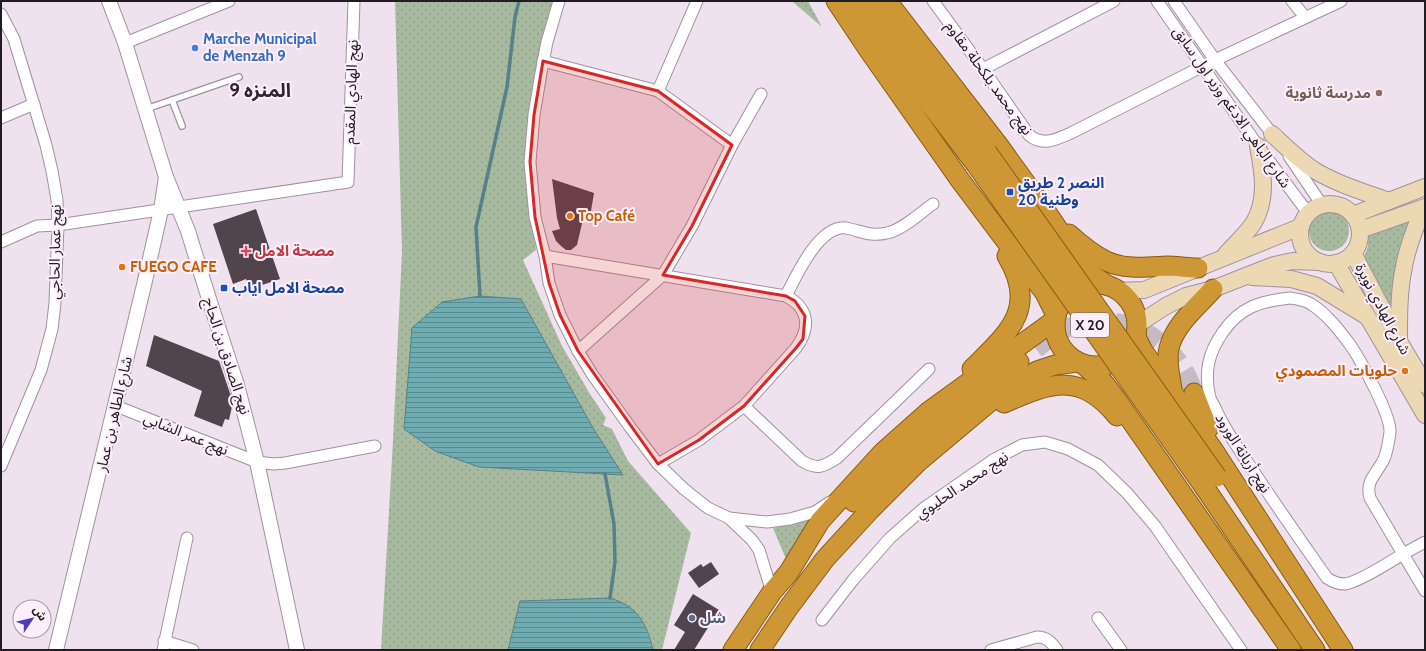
<svg xmlns="http://www.w3.org/2000/svg" width="1426" height="651" viewBox="0 0 1426 651" font-family="Cabin,'Noto Sans Arabic',sans-serif">
  <defs>
    <pattern id="grass-dots" width="8" height="8" patternUnits="userSpaceOnUse"><rect width="8" height="8" fill="#a7baa0"/><path d="M2 2h.1M6 6h.1" fill="none" stroke="#8f9f8a" stroke-width="1.8" stroke-linecap="round"/></pattern>
    <pattern id="water-rules" width="6" height="5" patternUnits="userSpaceOnUse"><rect width="6" height="5" fill="#6eacb2"/><path d="M0 2.5h6" fill="none" stroke="#5a8b90"/></pattern>
  </defs>
  <rect width="100%" height="100%" fill="#efe1ee"/>
  <g fill="url(#grass-dots)">
    <path d="M395,1H554L541,48L529,110L525,164L536,250L523,260L562,346L590,394L606,418L603,425L612,429L628,461L691,533L662,650H653L649,633L520,601L508,650H381L393,441L402,252Z"/>
    <path d="M792,1H808L822,27Z"/>
    <circle cx="1329" cy="231" r="20"/>
    <path d="M1410,219L1393,310L1364,257L1368,246V235Z"/>
    <path d="M816,517L786,559L773,528Z"/>
  </g>
  <g fill="url(#water-rules)" stroke="#578186">
    <path d="M480,296L521,299L593,428L623,475L479,467L435,451L404,429L412,328L442,302Z"/>
    <path d="M610,598C637,606 647,623 653,650H508L520,601Z"/>
  </g>
  <g fill="none" stroke-linecap="round" stroke-linejoin="round">
    <g stroke="#578186" stroke-width="3.5">
      <path d="M480,296L476,227L507,87L515,17L519,1"/>
      <path d="M605,474L614,524L615,562L610,598"/>
    </g>
  </g>
  <g fill="#52444d">
    <path d="M552,179L594,193L591,211L585,214L583,219L577,245L571,250H566L561,246L556,241L552,231L560,229L557,218Z"/>
    <path d="M256,209L280,279L250,289L246,279L233,284L213,224Z"/>
    <path d="M154,335L219,361L233,402L229,420L225,419L222,427L194,416L202,391L146,366Z"/>
    <path d="M711,562L719,574L699,588L688,573L701,564L703,567Z"/>
    <path d="M693,594L719,610L694,650H674L685,632L674,625Z"/>
  </g>
  <g fill="none" stroke-linecap="round" stroke-linejoin="round">
    <path stroke="#c6bac5" stroke-width="19" stroke-dasharray="19 10" stroke-linecap="butt" d="M1036,349C1044,343 1052,335 1060,331C1116,304 1176,336 1194,393"/>
    <g stroke="#9f929e" stroke-width="8">
      <g id="service">
        <path d="M172,100L182,126"/>
        <path d="M146,109L239,77"/>
      </g>
    </g>
    <g stroke="#9f929e" stroke-width="13">
      <g id="minor">
        <path d="M559,1L547,42L541,73L534,115L530,162L535,217L545,256L549,283L560,315L578,351L592,374L630,427L658,464L684,489L708,508L729,518L752,540L759,550L772,592"/>
        <path d="M933,1L983,69L1029,135C1043,147 1057,139 1071,133L1215,60L1341,1"/>
        <path d="M1157,1L1258,146L1308,213"/>
        <path d="M1174,1L1215,60L1276,139"/>
        <path d="M1292,1L1305,17"/>
        <path d="M1,14L14,39L46,145L52,171L57,200L58,225L55,303L52,329L41,370L1,466"/>
        <path d="M125,43L229,1"/>
        <path d="M543,61L658,91L732,145"/>
        <path d="M983,69L1114,1"/>
        <path d="M658,91L697,1"/>
        <path d="M1,118L34,104"/>
        <path d="M1289,156L1322,205"/>
        <path d="M1,242L37,226L58,225L348,182L354,1"/>
        <path d="M545,256L786,296C809,308 811,328 796,348L744,406L699,440L658,464"/>
        <path d="M786,296C796,276 819,225 846,228C861,231 871,237 887,233C902,230 920,213 933,204"/>
        <path d="M1290,298C1297,299 1305,300 1311,304C1327,314 1340,331 1351,346C1361,361 1391,415 1390,432C1389,440 1387,452 1384,459C1377,474 1365,480 1370,498L1403,554C1390,562 1359,582 1345,584C1338,584 1333,582 1327,578C1301,541 1275,504 1250,466C1238,448 1226,431 1217,412C1215,407 1212,403 1210,398C1204,373 1208,353 1223,332C1240,307 1261,301 1290,298Z"/>
        <path d="M578,351L663,275L692,226L732,145L761,94"/>
        <path d="M116,406L257,462L274,464L285,463L375,446"/>
        <path d="M744,406L802,461C817,470 823,467 837,458L929,369"/>
        <path d="M729,518L767,522L790,519L815,512L830,502"/>
        <path d="M1425,542L1403,554L1425,591"/>
        <path d="M1098,618L1121,650"/>
        <path d="M822,620L853,580L890,538L924,508L993,460L1022,445L1045,442L1068,449L1098,465L1127,493L1155,526L1241,650"/>
        <path d="M164,641L193,650"/>
        <path d="M163,650L187,538"/>
        <path d="M991,650L1037,637C1047,637 1051,642 1057,650"/>
      </g>
    </g>
    <g stroke="#9f929e" stroke-width="16">
      <g id="tertiary">
        <path d="M109,1L125,43L166,177L188,231L209,299L237,385L257,462L297,650"/>
        <path d="M56,650L144,285L161,210L166,177"/>
      </g>
    </g>
    <g stroke="#9f929e" stroke-width="18">
      <g id="secondary">
        <path d="M1272,134C1285,146 1299,160 1314,170C1337,184 1364,192 1389,201"/>
        <circle cx="1330" cy="234" r="30"/>
        <path d="M1353,215L1425,187"/>
        <path d="M1360,230L1425,207"/>
        <path d="M1353,253L1399,341L1425,385"/>
        <path d="M1226,254C1235,244 1245,235 1253,224C1268,200 1263,172 1258,146"/>
        <path d="M1336,263L1425,415"/>
        <path d="M1252,277L1291,279L1317,286L1366,316"/>
        <path d="M1119,291L1144,290L1300,227"/>
        <path d="M1138,324L1166,306L1186,296L1213,289L1274,265L1293,261L1320,262"/>
        <path d="M1399,338C1399,314 1399,290 1404,267C1407,247 1416,227 1423,208"/>
      </g>
    </g>
    <g stroke="#8a5b0e" stroke-width="21">
      <g id="trunk">
        <path d="M836,1L868,49L960,180L1045,293L1056,315"/>
        <path d="M851,1L975,163"/>
        <path d="M870,1L906,51L987,152"/>
        <path d="M887,1L999,146L1045,210L1085,269L1095,277L1107,285"/>
        <path d="M1069,234C1080,244 1092,254 1106,261C1125,270 1147,267 1167,266C1177,266 1187,268 1198,268"/>
        <circle cx="1096" cy="325" r="41"/>
        <path d="M1136,337L1143,351L1212,448L1343,650"/>
        <path d="M1084,365L1103,382L1116,399L1291,650"/>
        <path d="M972,369C1008,333 1039,309 1007,256"/>
        <path d="M1172,389C1170,376 1166,361 1169,348C1175,324 1197,307 1213,289"/>
        <path d="M1194,393L1208,429"/>
        <path d="M1004,403C1050,383 1080,371 1117,416"/>
        <path d="M1205,488L1315,650"/>
        <path d="M854,502L915,443L939,423L1019,362"/>
        <path d="M733,650L772,592L789,572L820,521L883,452L928,412L1055,320"/>
        <path d="M760,650L789,607L825,559L871,509L918,462L998,395L1037,371L1055,365L1077,362"/>
      </g>
    </g>
    <use href="#service" stroke="#fff" stroke-width="5.5"/>
    <use href="#minor" stroke="#fff" stroke-width="11"/>
    <use href="#tertiary" stroke="#fff" stroke-width="14"/>
    <use href="#secondary" stroke="#edd8b4" stroke-width="16"/>
    <use href="#trunk" stroke="#ce9736" stroke-width="19"/>
    <g stroke="#8a5b0e" stroke-width="21" stroke-linecap="butt">
      <g id="trunk-bridge">
        <path d="M987,152L1217,477"/>
        <path d="M975,163L1205,488"/>
      </g>
    </g>
    <use href="#trunk-bridge" stroke="#ce9736" stroke-width="19"/>
  </g>
  <path fill="#d62828" fill-opacity="0.2" stroke="#d62828" stroke-width="3" stroke-linejoin="round" d="M543,61L658,91L732,145L692,226L663,275L786,296L795,301L805,316L803,339L796,348L744,406L699,440L658,464L578,351L560,315L549,283L535,217L530,162L534,115Z"/>
  <circle fill="#3f7fe0" stroke="#fdeefb" stroke-width="1.5" cx="195" cy="48" r="4"/>
  <circle fill="#8d6e63" stroke="#fdeefb" stroke-width="1.5" cx="1379" cy="93" r="4"/>
  <g fill="#1a4fb4" stroke="#fdeefb" stroke-width="1.5">
    <rect x="1006" y="188" width="8" height="8" rx="2"/>
    <rect x="220" y="284" width="8" height="8" rx="2"/>
  </g>
  <g fill="#e8710a" stroke="#fdeefb" stroke-width="1.5">
    <circle cx="570" cy="216" r="4"/>
    <circle cx="122" cy="267" r="4"/>
    <circle cx="1405" cy="371" r="4"/>
  </g>
  <path fill="#e0444e" stroke="#fdeefb" stroke-width="1.5" d="M244 245h4v4h4v4h-4v4h-4v-4h-4v-4h4z"/>
  <circle fill="#5c6f8a" stroke="#fdeefb" stroke-width="1.5" cx="692" cy="618" r="4"/>
  <g text-anchor="middle" stroke-width="4" stroke-linejoin="round" paint-order="stroke">
    <rect fill="#fdeefb" stroke="#635b62" stroke-width="1" x="1071" y="313" width="38" height="24" rx="3"/>
    <g font-size="14" font-weight="bold" fill="#211c21">
      <text x="1090" y="330">X 20</text>
    </g>
    <g font-size="15" font-weight="bold" fill="#366cbe" stroke="#fdeefb" text-anchor="start">
      <text x="203" y="44">Marche Municipal<tspan x="203" dy="17">de Menzah 9</tspan></text>
    </g>
    <g font-size="15" fill="#211c21" stroke="#fdeefb">
      <text transform="translate(989 78) rotate(54)" y="5">نهج محمد بلكحلة مقاوم</text>
      <text transform="translate(351 92) rotate(-88)" y="5">نهج الهادي المقدم</text>
      <text transform="translate(1232 107) rotate(55)" y="5">شارع الباهي الادغم وزير اول سابق</text>
      <text transform="translate(55 252) rotate(-89)" y="5">نهج عمار الحاجي</text>
      <text transform="translate(1383 309) rotate(62)" y="5">شارع الهادي نويرة</text>
      <text transform="translate(227 356) rotate(72)" y="5">نهج الصادق بن الحاج</text>
      <text transform="translate(114 414) rotate(-77)" y="5">شارع الطاهر بن عمار</text>
      <text transform="translate(186 434) rotate(22)" y="5">نهج عمر الشابي</text>
      <text transform="translate(1243 453) rotate(58)" y="5">نهج أريانة الورود</text>
      <text transform="translate(962 485) rotate(-34)" y="5">نهج محمد الحليوي</text>
    </g>
    <g font-size="15" font-weight="bold" fill="#785e54" stroke="#fdeefb" text-anchor="end">
      <text x="1371" y="98">مدرسة ثانوية</text>
    </g>
    <g font-size="15" font-weight="bold" fill="#164399" stroke="#fdeefb" text-anchor="start">
      <text x="1018" y="188">النصر 2 طريق<tspan x="1018" dy="17">وطنية 20</tspan></text>
      <text x="232" y="293">مصحة الامل اياب</text>
    </g>
    <g font-size="15" font-weight="bold" fill="#c56008" stroke="#fdeefb" text-anchor="start">
      <text x="578" y="221">Top Café</text>
      <text x="130" y="272">FUEGO CAFE</text>
      <text x="1397" y="376" text-anchor="end">حلويات المصمودي</text>
    </g>
    <g font-size="15" font-weight="bold" fill="#be3a42" stroke="#fdeefb" text-anchor="start">
      <text x="255" y="256">مصحة الامل</text>
    </g>
    <g font-size="15" font-weight="bold" fill="#4e5e75" stroke="#fdeefb" text-anchor="start">
      <text x="700" y="623">شل</text>
    </g>
    <g font-size="19" font-weight="bold" fill="#312630" stroke="#fdeefb">
      <text x="260" y="97">المنزه 9</text>
    </g>
  </g>
  <rect width="1426" height="651" fill="none" stroke="#211c21" stroke-width="4"/>
  <g transform="translate(32 619) rotate(55)"><circle r="19" fill="#fdeefb" stroke="#a59aa4"/>
  <path d="M0-3L7 15L0 10L-7 15Z" fill="#4d3db4"/>
  <text y="-6" font-size="11" font-weight="bold" text-anchor="middle" fill="#211c21">ش</text>
  </g>
</svg>
